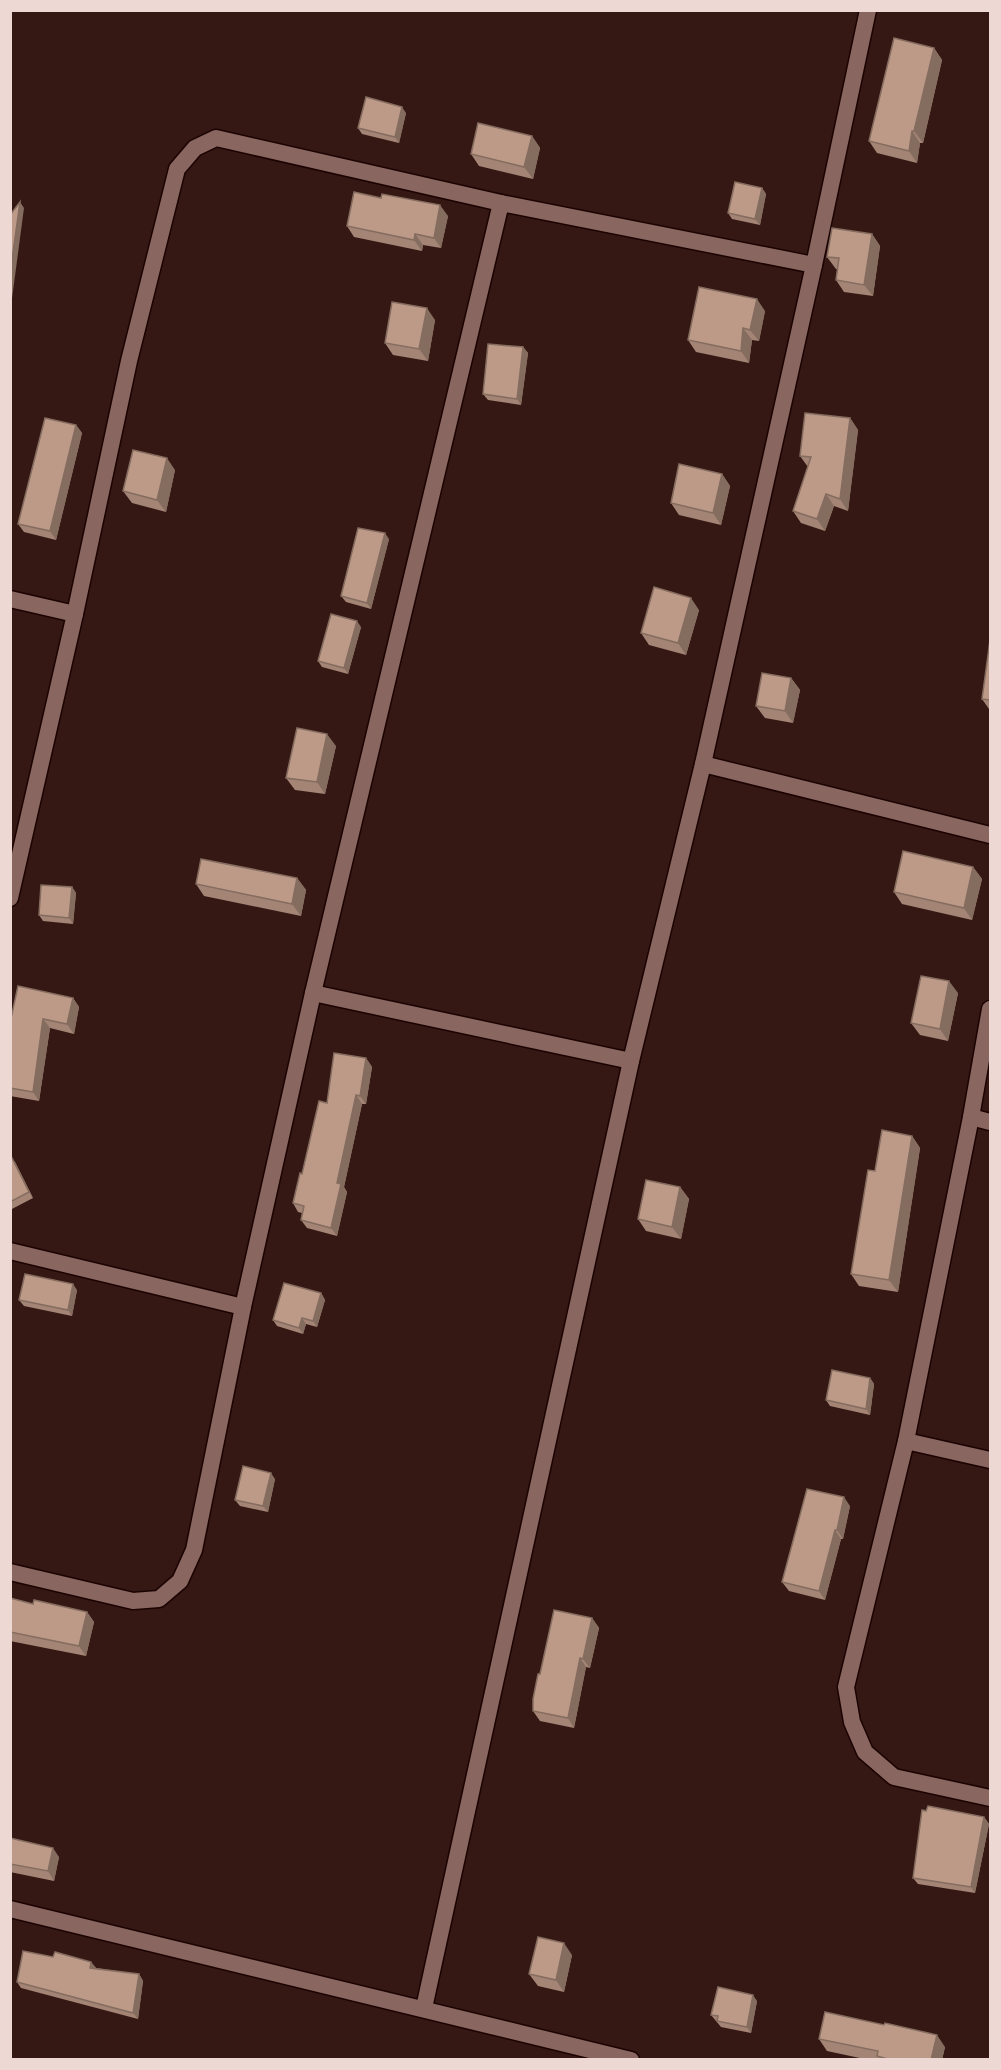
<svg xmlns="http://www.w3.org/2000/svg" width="1001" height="2070" viewBox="0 0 1001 2070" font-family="'Nunito Sans',sans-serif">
  <rect width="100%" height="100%" fill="#351814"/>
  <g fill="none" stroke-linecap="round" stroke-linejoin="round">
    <g stroke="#1b0302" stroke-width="19">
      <g id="minor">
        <path d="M10,599L75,614"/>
        <path d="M703,764L990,835"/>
        <path d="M10,898L75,614L129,361L177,169L195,148L216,138L501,203L814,265"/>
        <path d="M313,993L631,1061"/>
        <path d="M990,1009L971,1117L906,1441L846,1687L852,1722L865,1752L894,1777L990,1798"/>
        <path d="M971,1117L990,1122"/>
        <path d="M10,1251L243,1307"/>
        <path d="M906,1441L990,1460"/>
        <path d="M10,1572L133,1601L159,1599L180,1581L194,1550L243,1307L313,993L501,203"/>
        <path d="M10,1909L631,2060"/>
        <path d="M424,2008L631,1061L703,764L814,265L868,10"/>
      </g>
    </g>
    <use href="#minor" stroke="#89665f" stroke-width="16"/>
  </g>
  <g fill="#a38475">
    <path d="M934,48L942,60L923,143H920L917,163L877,153L869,141Z"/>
    <path d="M406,113L399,143L362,134L358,128Z"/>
    <path d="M532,136L540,148L533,179L479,166L471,154Z"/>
    <path d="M762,188L766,194L760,225L732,219L728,213Z"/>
    <path d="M381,198L448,216L441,248L423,245L422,251L354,237L347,226Z"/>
    <path d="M872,234L880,246L873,296L844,292L836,280L838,269H836L827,257Z"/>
    <path d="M765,311L759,341L752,340L749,363L696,352L688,340Z"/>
    <path d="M435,320L428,361L393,355L385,343Z"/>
    <path d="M523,347L528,353L521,405L488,400L483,394Z"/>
    <path d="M850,418L858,430L848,511L834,506L825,531L801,523L793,511L808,467L800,456Z"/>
    <path d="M76,425L82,433L56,540L24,532L18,524Z"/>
    <path d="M175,470L166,512L132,503L123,491Z"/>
    <path d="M722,474L730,486L721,525L679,515L671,503Z"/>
    <path d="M389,539L371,609L346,602L341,596Z"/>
    <path d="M699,610L686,655L649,645L641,633Z"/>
    <path d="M361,627L348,674L322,667L318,661Z"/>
    <path d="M990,640V709H989L982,699Z"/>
    <path d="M791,678L800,690L793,723L765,718L756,706Z"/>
    <path d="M336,746L325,794L295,790L286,778Z"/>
    <path d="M973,867L982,879L972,920L902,904L894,892Z"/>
    <path d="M297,878L306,890L301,916L204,896L196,884Z"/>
    <path d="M72,887L76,893L73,924L43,921L39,915Z"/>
    <path d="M958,993L948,1041L920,1035L911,1023Z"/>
    <path d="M73,998L79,1007L74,1034L50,1028L39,1101L10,1096V1023Z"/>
    <path d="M366,1058L372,1067L366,1104H362L344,1187L347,1192L337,1236L307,1228L301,1220L302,1213L298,1212L293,1203L302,1174Z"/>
    <path d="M912,1136L920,1148L898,1292L859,1286L851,1274L875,1171Z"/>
    <path d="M10,1156L15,1162L33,1198L10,1210Z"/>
    <path d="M680,1187L689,1199L681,1239L646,1231L638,1219Z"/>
    <path d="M77,1290L72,1316L24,1306L19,1300Z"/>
    <path d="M321,1293L325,1300L317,1327L306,1324L303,1334L277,1326L273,1320Z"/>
    <path d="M870,1378L874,1384L870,1415L830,1406L826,1400Z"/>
    <path d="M275,1479L268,1512L240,1506L235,1500Z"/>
    <path d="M850,1506L843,1539H841L825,1600L789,1591L782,1582Z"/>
    <path d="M10,1598L33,1604L87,1612L94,1622L86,1656L10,1641Z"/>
    <path d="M592,1618L599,1628L590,1668L586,1667L574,1728L540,1721L533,1711L540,1674Z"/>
    <path d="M926,1811L984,1817L989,1824L975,1893L918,1884L913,1878Z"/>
    <path d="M10,1838L59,1857L54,1881L10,1872Z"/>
    <path d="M572,1955L564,1992L538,1986L529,1974Z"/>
    <path d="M53,1957L91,1962L96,1968L139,1974L143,1981L138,2019L21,1988L17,1982Z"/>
    <path d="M757,2001L751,2033L721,2027L711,2015Z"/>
    <path d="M819,2039L945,2047L942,2060H869L827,2051Z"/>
  </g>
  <g fill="#846c5f">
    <path d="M934,48L942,60L923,143L914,131Z"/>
    <path d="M402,107L406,113L399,143L395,137Z"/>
    <path d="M912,131L920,143L917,163L909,151Z"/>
    <path d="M532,136L540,148L533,179L524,167Z"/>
    <path d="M762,188L766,194L760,225L755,219Z"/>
    <path d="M20,202L24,208L11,306L10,305V274Z"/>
    <path d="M440,205L448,216L441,248L434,238Z"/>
    <path d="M415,234L423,245L422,251L414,240Z"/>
    <path d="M872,234L880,246L873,296L864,285Z"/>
    <path d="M757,299L765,311L759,341L750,330Z"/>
    <path d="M427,308L435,320L428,361L419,349Z"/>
    <path d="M743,328L752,340L749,363L741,351Z"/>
    <path d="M523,347L528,353L521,405L517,399Z"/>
    <path d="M850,418L858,430L848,511L840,499Z"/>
    <path d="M76,425L82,433L56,540L50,531Z"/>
    <path d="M167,458L175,470L166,512L157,500Z"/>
    <path d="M722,474L730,486L721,525L713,513Z"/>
    <path d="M826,494L834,506L825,531L817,519Z"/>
    <path d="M385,533L389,539L371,609L367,603Z"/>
    <path d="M691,598L699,610L686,655L678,643Z"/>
    <path d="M357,621L361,627L348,674L344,668Z"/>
    <path d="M791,678L800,690L793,723L785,711Z"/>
    <path d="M327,734L336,746L325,794L317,782Z"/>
    <path d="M973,867L982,879L972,920L964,908Z"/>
    <path d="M297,878L306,890L301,916L292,904Z"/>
    <path d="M72,887L76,893L73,924L69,918Z"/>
    <path d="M949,981L958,993L948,1041L940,1029Z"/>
    <path d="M73,998L79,1007L74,1034L67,1024Z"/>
    <path d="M43,1019L50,1028L39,1101L33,1092Z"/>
    <path d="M366,1058L372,1067L366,1104L360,1096Z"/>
    <path d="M356,1095L362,1104L344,1187L347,1192L337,1236L331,1228L337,1183Z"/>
    <path d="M912,1136L920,1148L898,1292L889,1280Z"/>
    <path d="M11,1156L15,1162L33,1198L29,1192Z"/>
    <path d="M680,1187L689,1199L681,1239L672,1227Z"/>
    <path d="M73,1284L77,1290L72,1316L68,1310Z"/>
    <path d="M321,1293L325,1300L317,1327L313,1321Z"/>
    <path d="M302,1318L306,1324L303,1334L299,1328Z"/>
    <path d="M870,1378L874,1384L870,1415L866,1409Z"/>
    <path d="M271,1473L275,1479L268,1512L263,1506Z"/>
    <path d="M844,1497L850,1506L843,1539L837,1530Z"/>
    <path d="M835,1530L841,1539L825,1600L819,1591Z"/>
    <path d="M87,1612L94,1622L86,1656L79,1646Z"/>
    <path d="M592,1618L599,1628L590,1668L583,1659Z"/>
    <path d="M580,1658L586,1667L574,1728L568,1718Z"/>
    <path d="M984,1817L989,1824L975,1893L971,1887Z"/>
    <path d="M53,1848L59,1857L54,1881L48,1871Z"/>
    <path d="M564,1943L572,1955L564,1992L556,1980Z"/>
    <path d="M91,1962L96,1968L94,1974L90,1968Z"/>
    <path d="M139,1974L143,1981L138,2019L133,2013Z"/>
    <path d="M753,1995L757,2001L751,2033L747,2027Z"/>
    <path d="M937,2035L945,2047L942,2060H931Z"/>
  </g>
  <g fill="#bd9a88" stroke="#846c5f" stroke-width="1.5">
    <path d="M894,38L934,48L914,131H912L909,151L869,141Z"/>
    <path d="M366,97L402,107L395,137L358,128Z"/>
    <path d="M478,123L532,136L524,167L471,154Z"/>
    <path d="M735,182L762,188L755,219L728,213Z"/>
    <path d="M354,192L381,198L382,194L440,205L434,238L415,234L414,240L347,226Z"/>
    <path d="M20,202L10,274V215Z"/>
    <path d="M832,228L872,234L864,285L836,280L839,258L827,257Z"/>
    <path d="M699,287L757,299L750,330L743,328L741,351L688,340Z"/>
    <path d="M392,302L427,308L419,349L385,343Z"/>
    <path d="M488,344L523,347L517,399L483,394Z"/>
    <path d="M805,413L850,418L840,499L826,494L817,519L793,511L811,457L800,456Z"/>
    <path d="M45,418L76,425L50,531L18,524Z"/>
    <path d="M133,450L167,458L157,500L123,491Z"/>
    <path d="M679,464L722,474L713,513L671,503Z"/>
    <path d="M358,528L385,533L367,603L341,596Z"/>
    <path d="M654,587L691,598L678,643L641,633Z"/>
    <path d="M331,614L357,621L344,668L318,661Z"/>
    <path d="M990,640V700L982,699Z"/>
    <path d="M762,673L791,678L785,711L756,706Z"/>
    <path d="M297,728L327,734L317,782L286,778Z"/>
    <path d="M903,851L973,867L964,908L894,892Z"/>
    <path d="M201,859L297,878L292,904L196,884Z"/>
    <path d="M41,885L72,887L69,918L39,915Z"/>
    <path d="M921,976L949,981L940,1029L911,1023Z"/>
    <path d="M18,986L73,998L67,1024L43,1019L33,1092L10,1088V1023Z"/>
    <path d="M334,1053L366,1058L360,1096L356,1095L337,1183L341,1184L331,1228L301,1220L304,1206L293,1203L300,1173L302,1174L319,1101L327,1103Z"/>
    <path d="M882,1130L912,1136L889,1280L851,1274L868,1170L875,1171Z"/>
    <path d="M11,1156L29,1192L10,1202V1156Z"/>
    <path d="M646,1180L680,1187L672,1227L638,1219Z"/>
    <path d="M25,1274L73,1284L68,1310L19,1300Z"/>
    <path d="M284,1283L321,1293L313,1321L302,1318L299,1328L273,1320Z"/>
    <path d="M832,1370L870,1378L866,1409L826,1400Z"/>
    <path d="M243,1466L271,1473L263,1506L235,1500Z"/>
    <path d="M807,1489L844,1497L837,1530H835L819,1591L782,1582Z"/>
    <path d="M10,1598L33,1604L34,1600L87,1612L79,1646L10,1632Z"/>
    <path d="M554,1610L592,1618L583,1659L580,1658L568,1718L533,1711V1699L538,1674H540Z"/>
    <path d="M928,1806L984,1817L971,1887L913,1878L922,1810L926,1811Z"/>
    <path d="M10,1838L53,1848L48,1871L10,1864Z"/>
    <path d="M538,1937L564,1943L556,1980L529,1974Z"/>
    <path d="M23,1951L53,1957L55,1952L91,1962L90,1968L139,1974L133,2013L17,1982Z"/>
    <path d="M718,1987L753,1995L747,2027L717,2021L718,2016L711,2015Z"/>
    <path d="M825,2012L884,2025L885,2023L937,2035L931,2060H891L877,2056L878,2051L819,2039Z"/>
  </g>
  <rect width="1001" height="2070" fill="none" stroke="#edd8d4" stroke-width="24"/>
</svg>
